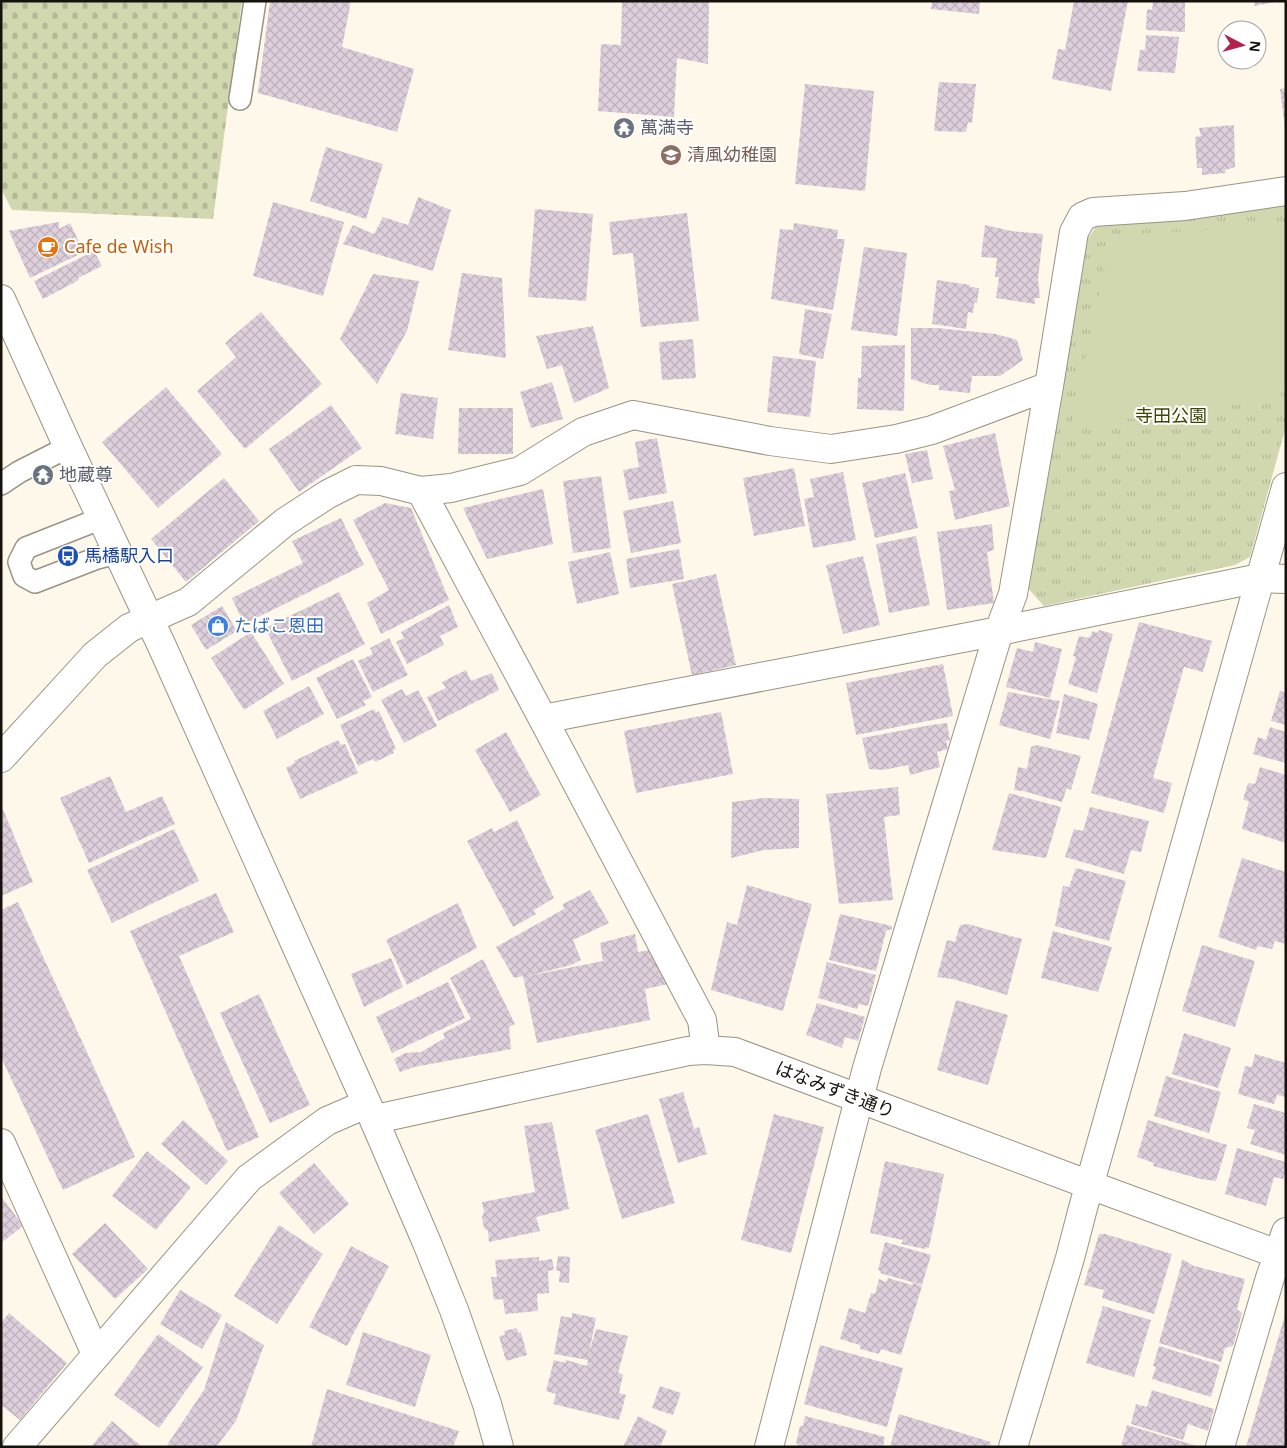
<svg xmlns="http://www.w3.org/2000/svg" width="1287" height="1448" viewBox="0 0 1287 1448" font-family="'Noto Sans','Noto Sans JP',sans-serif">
  <defs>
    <pattern id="cemetery-stones" width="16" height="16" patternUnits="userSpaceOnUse" patternTransform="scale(1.25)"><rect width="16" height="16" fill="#d1d8b0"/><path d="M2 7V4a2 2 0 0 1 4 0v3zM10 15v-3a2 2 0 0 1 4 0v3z" fill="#b3b896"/></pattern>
    <pattern id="park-tufts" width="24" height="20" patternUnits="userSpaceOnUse" patternTransform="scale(1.25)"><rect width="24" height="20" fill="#d1d8b0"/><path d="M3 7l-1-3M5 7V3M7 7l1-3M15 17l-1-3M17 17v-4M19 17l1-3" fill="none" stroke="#b3b896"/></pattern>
    <pattern id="building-cross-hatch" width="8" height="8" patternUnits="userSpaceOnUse" patternTransform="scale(1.25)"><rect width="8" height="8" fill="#ddcfdb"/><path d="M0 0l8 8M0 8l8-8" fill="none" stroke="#bdb1bb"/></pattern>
  </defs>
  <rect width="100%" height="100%" fill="#fef8eb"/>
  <path fill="url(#cemetery-stones)" d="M1,1H242L213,219L12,210L1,189Z"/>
  <path fill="url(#park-tufts)" d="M1286,202V426L1250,557L1235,565L1044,606L1026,586L1087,240L1097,225Z"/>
  <path fill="#d1d8b0" d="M1286,226V370L1280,399L1072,426L1111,235Z"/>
  <g fill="url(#building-cross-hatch)">
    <path d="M270,1H351L342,47L414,69L397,132L258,93Z"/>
    <path d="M622,1H709L708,64L677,58L674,117L598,111L601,44L621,45Z"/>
    <path d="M932,1H980L979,14L931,9Z"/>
    <path d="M1074,1H1128L1111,91L1052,79L1058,49L1065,50Z"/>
    <path d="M1153,1H1185V32L1146,30L1147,9L1152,10Z"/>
    <path d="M1254,1H1274V2L1255,6Z"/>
    <path d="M1146,35L1179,37L1175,73L1137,71L1140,50H1145Z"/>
    <path d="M939,82L976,84L972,123L968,122L966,132L934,131Z"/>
    <path d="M805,84L874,91L865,191L795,184Z"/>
    <path d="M1286,88V128H1285L1280,89Z"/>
    <path d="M1234,125L1235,167L1225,170L1226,173L1202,175V168H1197L1195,137L1201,136L1199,128Z"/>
    <path d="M326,147L383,164L366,219L310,201Z"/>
    <path d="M418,197L451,210L433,271L343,244L353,225L374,234L383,217L408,225Z"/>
    <path d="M273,202L344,222L323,296L253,276Z"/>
    <path d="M535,209L593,214L586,301L528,297Z"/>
    <path d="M687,213L699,321L641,327L633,253L613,255L609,222Z"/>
    <path d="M59,222V229L70,223L84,252L30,278L9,231Z"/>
    <path d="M794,223L838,230L837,239H845L833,310L771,299L780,229L793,230Z"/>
    <path d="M985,225L1011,231L1043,234L1038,279L1040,298H1035V304L996,298L999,277H995L997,258L981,257Z"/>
    <path d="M864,247L907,253L897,336L851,330Z"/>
    <path d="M94,251L102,266L78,278L79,280L43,299L34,281Z"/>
    <path d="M462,273L502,278L506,358L448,350Z"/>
    <path d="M373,274L419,281L407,331L377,384L340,339Z"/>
    <path d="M937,280L970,285V287L979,288L977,303H974L973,313L968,312L966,329L932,324Z"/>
    <path d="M805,309L832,314L823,359L799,354Z"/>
    <path d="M261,312L322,384L245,449L197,391L236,357L225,343Z"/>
    <path d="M593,326L609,388L574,403L562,365L547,369L536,336Z"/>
    <path d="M911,328H937L996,334L1017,340L1023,360L1000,376H972L970,393L939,390V385H930L911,379Z"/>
    <path d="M693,339L696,378L662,380L659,342Z"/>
    <path d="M905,345L904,411L857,409L858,378H861L862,346Z"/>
    <path d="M773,356L816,361L810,417L767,412Z"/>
    <path d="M552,382L563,419L531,428L520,392Z"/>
    <path d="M166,387L222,454L158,508L102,442Z"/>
    <path d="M401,393L438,398L433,439L395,434Z"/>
    <path d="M331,405L362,448L299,492L269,449Z"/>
    <path d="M459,408H513V454H458Z"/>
    <path d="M995,433L1010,506L955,520L949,491L955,490L943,446Z"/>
    <path d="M657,438L667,493L629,500L623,470L639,467L635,442Z"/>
    <path d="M927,450L933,479L912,483L905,454Z"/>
    <path d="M794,468L805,526L754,536L743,478Z"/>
    <path d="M843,472L856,540L813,548L804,499L814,497L810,479Z"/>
    <path d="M905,473L918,528L875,538L862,483Z"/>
    <path d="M601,476L611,548L573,553L563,481Z"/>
    <path d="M224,478L259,521L186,582L151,539Z"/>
    <path d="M543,489L553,544L487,559L463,508Z"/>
    <path d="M673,501L681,543L631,553L623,511Z"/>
    <path d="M385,503L411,508L449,600L381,634L367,603L389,590L353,520Z"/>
    <path d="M341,518L364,565L244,624L232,598L303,563L292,541Z"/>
    <path d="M992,524L994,550L987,552L994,603L947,610L937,532Z"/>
    <path d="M916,536L930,605L889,613L876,544Z"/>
    <path d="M679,549L684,579L630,588L626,559Z"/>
    <path d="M610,552L619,594L577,604L568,562Z"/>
    <path d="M863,556L880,625L843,634L826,565Z"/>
    <path d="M716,574L736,665L692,675L672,584Z"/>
    <path d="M339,592L365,644L292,681L265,628Z"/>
    <path d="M449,605L458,627L440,636L444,645L407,664L396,642L404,638L401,632Z"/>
    <path d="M222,606L237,631L206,650L191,625Z"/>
    <path d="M1139,622L1212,641L1203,672L1184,667L1153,778L1172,783L1164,813L1091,793Z"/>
    <path d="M1099,630L1113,634L1097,693L1068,684L1076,657L1073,656L1079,636L1089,638L1093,631L1098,633Z"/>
    <path d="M251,632L284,684L244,710L211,658Z"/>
    <path d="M389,638L408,675L373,692L358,661L373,654L370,648Z"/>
    <path d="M1035,642L1062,649L1050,698L1006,687L1017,648L1033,652Z"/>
    <path d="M353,659L372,697L363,701L366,705L337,719L316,678Z"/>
    <path d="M943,664L953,716L856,735L846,683Z"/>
    <path d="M466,670L471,681L492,673L499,690L438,721L427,697L446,688L442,682Z"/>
    <path d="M309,686L324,714L277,739L263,711Z"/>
    <path d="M402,689L406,696L418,690L437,726L404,743L381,700Z"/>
    <path d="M1280,691L1286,693V725L1271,721Z"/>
    <path d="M1008,692L1060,701L1050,739L999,725Z"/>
    <path d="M1064,694L1098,704L1089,740L1056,733Z"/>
    <path d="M374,709L376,713L379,711L396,749L393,750L394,753L375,762L373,759L358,766L340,725Z"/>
    <path d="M721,712L733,774L636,793L624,731Z"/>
    <path d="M947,723L950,740L946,741L948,749L937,752L940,767L910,775L908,765L883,770L869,769L862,738L931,725Z"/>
    <path d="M1270,727L1286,732V763L1253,754L1258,737L1266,740Z"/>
    <path d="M506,732L541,795L510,812L475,750Z"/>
    <path d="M338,740L341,745L345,744L358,773L300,799L286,768L295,763L294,761Z"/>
    <path d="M1037,745L1081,756L1071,790L1067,788L1062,802L1023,791L1014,790L1018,767L1027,769L1031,747Z"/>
    <path d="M1260,767L1286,775V843L1242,829L1249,801L1243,800L1248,783L1255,784Z"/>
    <path d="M110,776L126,812L162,796L175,824L89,863L60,798Z"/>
    <path d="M898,787L900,815L884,817L893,900L839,904L826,794Z"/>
    <path d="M1009,793L1061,807L1046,858L992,850Z"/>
    <path d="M764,798L799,799V848L764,850L731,858L732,802Z"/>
    <path d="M1090,807L1149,821L1141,852L1131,850L1124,874L1065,857L1074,829L1083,831Z"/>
    <path d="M3,809L33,882L1,896V810Z"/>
    <path d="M517,820L554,898L534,910L536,914L513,927L467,841L492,828L494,832Z"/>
    <path d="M174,829L199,881L112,923L87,870Z"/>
    <path d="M1242,858L1286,872V944L1275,941L1272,949L1257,946L1256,950L1218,937Z"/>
    <path d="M1076,868L1126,881L1109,941L1055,926L1063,886L1069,887Z"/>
    <path d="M747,885L812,904L783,1011L711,990L727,922L737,925Z"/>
    <path d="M590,890L609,923L573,940L581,960L571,965L528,976L603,961L600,943L635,934L638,952L649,950L668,984L645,989L650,1020L537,1043L523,976L514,978L496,947L564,909L563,904Z"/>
    <path d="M216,893L234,932L179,956L259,1137L227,1151L130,931Z"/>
    <path d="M18,902L135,1157L63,1190L1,1057V910Z"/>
    <path d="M458,903L477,948L407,985L386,940Z"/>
    <path d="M840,914L892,926V929L886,931L876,971L829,960Z"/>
    <path d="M968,924L1022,939L1007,995L953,979L937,977L947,940L955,942L960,925Z"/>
    <path d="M1053,931L1112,947L1098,992L1041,978Z"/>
    <path d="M1202,945L1255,961L1235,1027L1182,1011Z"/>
    <path d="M391,958L403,987L364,1007L351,974Z"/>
    <path d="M483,959L515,1024L509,1027L511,1049L414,1067L400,1072L394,1059L405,1053L421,1052L445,1038L443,1033L471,1019L450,978Z"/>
    <path d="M827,962L876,975L868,1006L859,1004L857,1009L818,998Z"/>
    <path d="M448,982L465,1018L392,1053L376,1017Z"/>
    <path d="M259,994L310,1105L270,1123L220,1013Z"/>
    <path d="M956,1000L1008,1015L988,1085L937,1070Z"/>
    <path d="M817,1003L865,1017L858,1041L845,1037L842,1048L806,1035Z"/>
    <path d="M1184,1033L1231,1048L1218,1088L1172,1074Z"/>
    <path d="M1255,1054L1286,1063V1097L1277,1095L1274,1104L1238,1094L1245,1066L1252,1067Z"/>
    <path d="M1166,1076L1221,1092L1209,1133L1154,1116Z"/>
    <path d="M683,1092L694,1129L699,1127L707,1154L678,1163L659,1099Z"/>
    <path d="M1254,1104L1286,1113V1155L1250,1144L1255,1130L1247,1128Z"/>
    <path d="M648,1114L675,1203L622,1219L595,1130Z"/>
    <path d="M774,1114L824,1127L791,1253L741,1240Z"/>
    <path d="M183,1120L228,1161L206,1185L161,1144Z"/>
    <path d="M1148,1120L1227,1145L1216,1181L1201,1179L1153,1166L1154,1163L1137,1157Z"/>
    <path d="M552,1122L569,1209L536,1217L540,1231L489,1242L488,1231L484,1228L482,1217L484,1212L482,1202L535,1192L524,1126Z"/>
    <path d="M1237,1148L1286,1162V1170L1283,1179L1274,1177L1266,1206L1225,1194Z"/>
    <path d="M147,1151L191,1187L156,1230L112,1196Z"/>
    <path d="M885,1161L944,1174L929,1248L926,1247L925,1249L901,1244L903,1240L870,1233Z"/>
    <path d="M314,1163L349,1204L314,1234L279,1193Z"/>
    <path d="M1,1196L23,1226L1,1243Z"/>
    <path d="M105,1223L148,1269L115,1299L72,1254Z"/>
    <path d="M279,1225L323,1254L277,1324L234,1296Z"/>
    <path d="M1099,1234H1105L1172,1254L1154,1314L1102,1298L1104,1290L1084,1285Z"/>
    <path d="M885,1242L931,1255L922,1285L880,1273L881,1271L878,1270Z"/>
    <path d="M351,1246L389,1266L347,1346L309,1327Z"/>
    <path d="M558,1256L570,1257L569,1283L559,1282L560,1271H556Z"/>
    <path d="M539,1257V1261L552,1259L554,1270L548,1271L549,1293L537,1294L538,1311L505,1314L503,1299L494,1300L491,1277H497L495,1260Z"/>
    <path d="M1182,1259L1194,1266L1245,1279L1237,1309L1242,1313L1233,1346L1225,1348L1221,1362L1159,1343L1181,1266Z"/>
    <path d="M888,1278L912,1285L913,1283L922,1286L901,1355L881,1349L879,1354L860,1349V1345L840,1339L849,1308L865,1313L871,1293L875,1294L879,1279L886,1282Z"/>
    <path d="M180,1290L222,1315L202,1349L160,1324Z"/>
    <path d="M1103,1306L1151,1320L1134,1377L1086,1363Z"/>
    <path d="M9,1313L67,1363L20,1420L1,1405V1323Z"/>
    <path d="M572,1313L596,1318L589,1353L596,1329L628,1336L618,1373L623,1374L619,1393L626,1395L619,1420L553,1404L556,1394L546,1391L554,1360L565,1363L566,1360L587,1366L588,1360L554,1354L561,1316L572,1318Z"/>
    <path d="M1285,1315L1286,1447H1246Z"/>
    <path d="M226,1322L264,1345L236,1421L216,1447H170L167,1445L204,1390Z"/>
    <path d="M517,1328L518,1333L521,1332L527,1355L506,1361L499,1336L505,1335L504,1331Z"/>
    <path d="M363,1332L431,1355L415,1407L346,1385Z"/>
    <path d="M158,1334L203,1367L159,1428L114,1395Z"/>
    <path d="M820,1345L903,1368L887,1427L804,1404Z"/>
    <path d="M1159,1346L1220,1365L1211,1397L1152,1379L1156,1367L1153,1366Z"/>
    <path d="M660,1386L681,1393L673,1415L652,1408Z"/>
    <path d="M327,1389L459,1431L453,1447H311Z"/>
    <path d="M1152,1390L1214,1409L1208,1431L1188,1424L1183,1440L1131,1424L1136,1404L1147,1407Z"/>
    <path d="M899,1414L991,1442L990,1447H890Z"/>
    <path d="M638,1416L667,1431L660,1447H623Z"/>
    <path d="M805,1416L885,1437L883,1447H797L798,1444L796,1443L800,1426H803Z"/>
    <path d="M112,1421L142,1447H91Z"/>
    <path d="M1127,1425L1197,1446V1447H1121Z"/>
  </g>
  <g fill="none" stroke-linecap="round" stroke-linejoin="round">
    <g stroke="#9a9384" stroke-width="24">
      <g id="lane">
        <path d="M240,99L255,1"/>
        <path d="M1,484L19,472L68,447"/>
        <path d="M102,518L26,548L19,562L24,576L35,582L97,558L117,553"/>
      </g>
    </g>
    <g stroke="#9a9384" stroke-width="30">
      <g id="street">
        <path d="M421,491L543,719"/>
        <path d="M1,758L95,655L129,628L188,602L285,522L328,494L356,480L381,481L421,491L451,488L520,471L583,432L633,415L770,441L831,449L896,439L932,430L1049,386L1074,232L1082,217L1093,212L1185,206L1286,191"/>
        <path d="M706,1050L702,1020L543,719L999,631L1260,578L1286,579"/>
        <path d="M1,1143L96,1354"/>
        <path d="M769,1447L867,1068L999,631L1013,594L1049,386"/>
        <path d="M1013,1447L1070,1258L1083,1208L1286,487"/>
        <path d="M1220,1447L1270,1278L1286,1232"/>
      </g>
    </g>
    <g stroke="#9a9384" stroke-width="30">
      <g id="secondary">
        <path d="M1,299L68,447L161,644L371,1113L427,1243L454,1310L487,1404L499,1447"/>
        <path d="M17,1447L249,1178L327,1121L364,1105L376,1119L688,1051L706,1050L735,1052L1090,1185L1286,1257"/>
      </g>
    </g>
    <use href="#lane" stroke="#fff" stroke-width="21"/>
    <use href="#street" stroke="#fff" stroke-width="28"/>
    <use href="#secondary" stroke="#fff" stroke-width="28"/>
  </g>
  <defs>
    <g id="temple-disc" transform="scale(1.125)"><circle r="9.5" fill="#6b7280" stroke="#fff"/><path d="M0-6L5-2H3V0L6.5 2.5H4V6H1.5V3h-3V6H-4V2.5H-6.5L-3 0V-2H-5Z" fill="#fff"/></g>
    <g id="school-disc" transform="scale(1.125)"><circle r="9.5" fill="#8d6e63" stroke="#fff"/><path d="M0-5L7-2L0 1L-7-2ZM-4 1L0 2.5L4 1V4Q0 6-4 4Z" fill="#fff"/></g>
    <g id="cafe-disc" transform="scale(1.125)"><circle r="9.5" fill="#e8710a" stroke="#fff"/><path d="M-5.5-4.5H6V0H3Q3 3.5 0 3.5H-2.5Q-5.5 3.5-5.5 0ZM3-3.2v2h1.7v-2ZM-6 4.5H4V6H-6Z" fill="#fff"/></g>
    <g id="bus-disc" transform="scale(1.125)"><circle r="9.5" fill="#1a4fb4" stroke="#fff"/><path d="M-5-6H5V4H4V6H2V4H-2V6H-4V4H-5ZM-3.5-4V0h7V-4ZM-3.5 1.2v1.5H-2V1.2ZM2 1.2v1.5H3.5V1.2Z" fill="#fff"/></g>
    <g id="shop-disc" transform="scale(1.125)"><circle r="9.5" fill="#3f7fe0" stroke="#fff"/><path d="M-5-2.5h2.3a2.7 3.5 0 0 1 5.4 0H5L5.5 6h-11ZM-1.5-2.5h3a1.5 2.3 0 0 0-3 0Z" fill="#fff"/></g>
  </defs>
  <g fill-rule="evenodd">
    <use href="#temple-disc" x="624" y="128"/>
    <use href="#school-disc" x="671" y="155"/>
    <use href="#cafe-disc" x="48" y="247"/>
    <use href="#temple-disc" x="43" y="475"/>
    <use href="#bus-disc" x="68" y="556"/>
    <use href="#shop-disc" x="218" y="626"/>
  </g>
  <g text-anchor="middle" stroke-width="4" stroke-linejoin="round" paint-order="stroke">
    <g font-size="18" fill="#5b616d" stroke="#fff" text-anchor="start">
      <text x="640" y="134">萬満寺</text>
      <text x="59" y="481">地蔵尊</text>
    </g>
    <g font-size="18" fill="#785e54" stroke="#fff" text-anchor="start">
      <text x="687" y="161">清風幼稚園</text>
    </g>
    <g font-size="18" fill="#c56008" stroke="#fff" text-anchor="start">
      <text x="64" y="253">Cafe de Wish</text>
    </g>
    <g font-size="18" fill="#3f4500" stroke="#fff">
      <text x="1171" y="422">寺田公園</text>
    </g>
    <g font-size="18" fill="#164399" stroke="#fff" text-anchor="start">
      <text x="84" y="562">馬橋駅入口</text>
    </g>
    <g font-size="18" fill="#366cbe" stroke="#fff" text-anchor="start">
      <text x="234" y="632">たばこ恩田</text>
    </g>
    <g font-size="18" fill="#15120d" stroke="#fff">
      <text transform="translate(835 1090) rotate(21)" y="6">はなみずき通り</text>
    </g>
  </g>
  <rect width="1287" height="1448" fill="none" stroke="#15120d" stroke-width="5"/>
  <g transform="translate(1242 45) rotate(96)"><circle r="24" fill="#ffffff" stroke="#a1a09e"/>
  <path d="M0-4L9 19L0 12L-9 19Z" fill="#b3214d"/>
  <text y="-8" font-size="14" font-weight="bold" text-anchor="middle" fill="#15120d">N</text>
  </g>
</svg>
